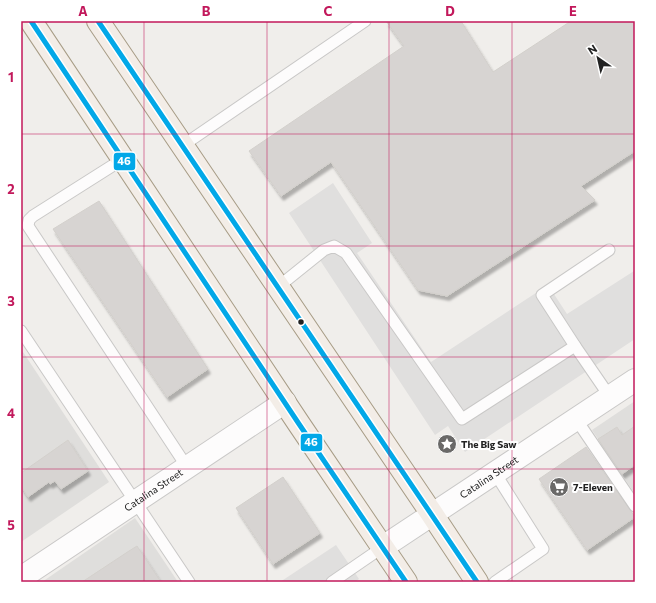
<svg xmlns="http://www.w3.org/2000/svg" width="656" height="603" viewBox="0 0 656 603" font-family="Commissioner,sans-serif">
  <defs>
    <filter id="shadow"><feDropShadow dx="2.5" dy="4.5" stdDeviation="1" flood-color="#0004"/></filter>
  </defs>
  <rect width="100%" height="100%" fill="#f0eeeb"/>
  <g fill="#dfdedc">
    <path d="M21,349L109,482L21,542Z"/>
    <path d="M635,401V494L592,430Z"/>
    <path d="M135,518L178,582H42Z"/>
  </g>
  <g fill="#e0dfde">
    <path d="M333,183L372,243L357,253L431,362L548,285L567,314L634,271L635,339L465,452L448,426L435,435L289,213Z"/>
    <path d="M336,545L359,579L355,582H280Z"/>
  </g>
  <g fill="#d7d4d2" stroke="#d3d0cc" filter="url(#shadow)">
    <path d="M386,21H461L493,72L571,21H635V151L581,186L595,200L447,296L418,290L331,162L281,196L249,151L404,46Z"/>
    <path d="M99,201L208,369L167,397L53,229Z"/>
    <path d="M635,426V465L622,474L598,439L617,427L622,435Z"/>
    <path d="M68,440L88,471L61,489L55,481L50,484L49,482L28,497L21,486V473Z"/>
    <path d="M586,447L635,517L587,550L539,479Z"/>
    <path d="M283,477L320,533L273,564L236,508Z"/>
    <path d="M137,546L161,582H82L129,551Z"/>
  </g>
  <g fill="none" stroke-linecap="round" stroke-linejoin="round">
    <g stroke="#c9c8c7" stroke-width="13">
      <g id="service">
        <path d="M182,146L365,21"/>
        <path d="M123,159L33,216L29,220L28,226L187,467"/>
        <path d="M278,287L324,250L334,246L346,253L462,419L575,346L610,397"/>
        <path d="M21,331L189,582"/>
        <path d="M575,346L542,295L609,250"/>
        <path d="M576,419L635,506"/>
        <path d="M495,473L543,549L495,582"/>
        <path d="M332,582L383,547"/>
      </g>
    </g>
    <g stroke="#c9c8c7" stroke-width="24">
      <g id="minor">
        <path id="s1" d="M383,547L635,380"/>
        <path id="s2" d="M21,578L285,402"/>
      </g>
    </g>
    <g stroke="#a79c86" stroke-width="24">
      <g id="primary">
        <path d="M31,21L299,424L406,582"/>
        <path d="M98,21L432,514L477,582"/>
      </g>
    </g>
    <use href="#service" stroke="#fdfcfc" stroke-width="11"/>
    <use href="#minor" stroke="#fdfcfc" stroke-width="22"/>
    <use href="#primary" stroke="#f3ede7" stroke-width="22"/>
    <g stroke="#fff" stroke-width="8">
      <g id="bus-1">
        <path d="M31,21L299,424L406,582"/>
        <path d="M98,21L477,582"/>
      </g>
    </g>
    <use href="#bus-1" stroke="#02a8e8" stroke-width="5"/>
  </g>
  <path fill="none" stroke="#c2185b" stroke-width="1" stroke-opacity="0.55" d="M144,21V582M267,21V582M389,21V582M512,21V582M21,134H635M21,246H635M21,357H635M21,469H635"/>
  <defs>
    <g id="sight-disc" transform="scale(1)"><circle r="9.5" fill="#6a6968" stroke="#fff"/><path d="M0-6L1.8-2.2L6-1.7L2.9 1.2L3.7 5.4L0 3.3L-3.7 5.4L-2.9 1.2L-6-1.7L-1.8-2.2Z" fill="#fff"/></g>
    <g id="supermarket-disc" transform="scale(1)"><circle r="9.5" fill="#6a6968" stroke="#fff"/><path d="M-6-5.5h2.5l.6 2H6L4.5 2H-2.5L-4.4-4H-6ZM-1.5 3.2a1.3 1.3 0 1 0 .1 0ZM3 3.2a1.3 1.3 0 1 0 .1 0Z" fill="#fff"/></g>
  </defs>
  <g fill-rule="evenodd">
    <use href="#sight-disc" x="447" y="444"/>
    <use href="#supermarket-disc" x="559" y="487"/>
  </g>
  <circle fill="#222" stroke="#fff" stroke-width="1.5" cx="301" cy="322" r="3.5"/>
  <g text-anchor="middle" stroke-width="4" stroke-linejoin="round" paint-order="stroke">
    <g font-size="10" font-weight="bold" fill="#222" stroke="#fff" text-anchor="start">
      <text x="461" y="448">The Big Saw</text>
      <text x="573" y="491">7-Eleven</text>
    </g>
    <g font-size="10" fill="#222" stroke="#fff">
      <text dy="4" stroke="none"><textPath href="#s1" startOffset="127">Catalina Street</textPath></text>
      <text dy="4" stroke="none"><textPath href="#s2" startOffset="159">Catalina Street</textPath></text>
    </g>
  </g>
  <g stroke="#fff" stroke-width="1.5">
    <rect x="113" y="152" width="23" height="19" rx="4" fill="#02a8e8"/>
    <rect x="300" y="433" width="23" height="19" rx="4" fill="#02a8e8"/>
  </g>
  <g font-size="11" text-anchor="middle" font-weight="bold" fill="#fff">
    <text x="124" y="165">46</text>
    <text x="311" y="446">46</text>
  </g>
  <rect width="656" height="603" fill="none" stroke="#ffffff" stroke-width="44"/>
  <g transform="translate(598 58) rotate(326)" stroke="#ffffff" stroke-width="3" paint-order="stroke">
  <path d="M0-3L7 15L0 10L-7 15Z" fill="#222222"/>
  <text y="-6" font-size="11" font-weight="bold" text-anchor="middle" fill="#222222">N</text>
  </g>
  <rect x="22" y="22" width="612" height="559" fill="none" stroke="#c2185b" stroke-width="1.5"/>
  <g font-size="13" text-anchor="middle" font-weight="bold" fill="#c2185b">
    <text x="83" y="16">A</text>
    <text x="206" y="16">B</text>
    <text x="328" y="16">C</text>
    <text x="450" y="16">D</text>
    <text x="573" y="16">E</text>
    <text x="11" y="82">1</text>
    <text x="11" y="194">2</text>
    <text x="11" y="306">3</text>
    <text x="11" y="418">4</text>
    <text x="11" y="530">5</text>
  </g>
</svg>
